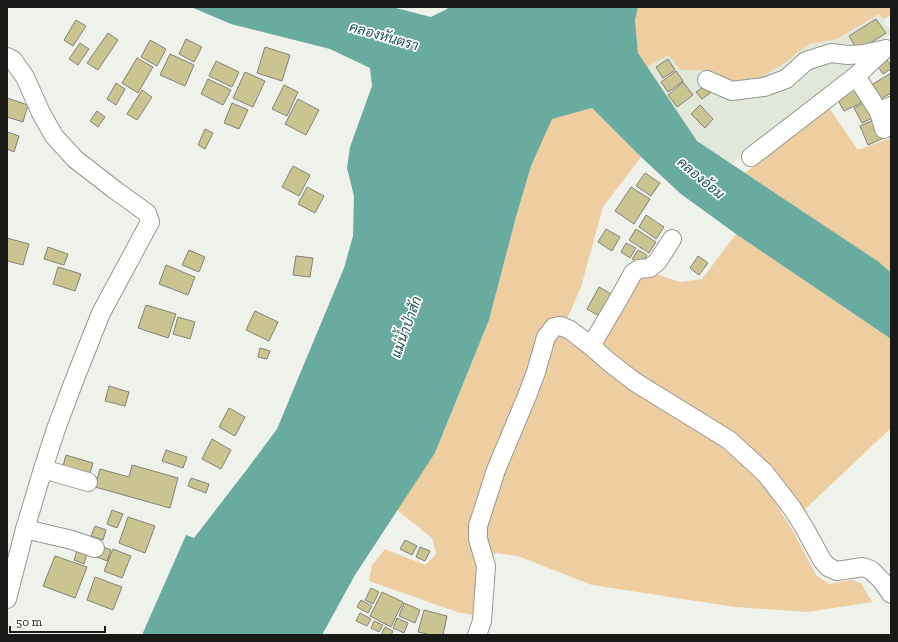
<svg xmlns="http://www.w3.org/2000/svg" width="898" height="642" viewBox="0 0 898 642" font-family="'Zilla Slab',Sarabun,serif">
  <rect width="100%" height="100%" fill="#eef2eb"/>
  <path fill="#e1e8da" d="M638,7H891V15L884,19L891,33L862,51L867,60L851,75L731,164L697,141L638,53Z"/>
  <g fill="#eecea1">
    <path d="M638,7H891V15L883,19L879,14L837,39L809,44L783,64L755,81L733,83L712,71L681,70L668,55L647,67L638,53L635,20Z"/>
    <path d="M827,105L858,150L891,138V273L879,262L745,173L802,127Z"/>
    <path d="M592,108L641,157L603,207L581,287L560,335L622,382L724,445L761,480L794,533L816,575L829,584L852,580L861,583L872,602L808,612L735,607L592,585L518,556L494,553L490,618L457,612L369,581L372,565L385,549L425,565L436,554L432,538L397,510L435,453L489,320L516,217L531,166L551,119Z"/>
    <path d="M736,234L891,339V428L803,511L768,474L632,375L596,344L639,273H653L680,282L702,279Z"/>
  </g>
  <path fill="#6aaba0" d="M191,7H392L431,17L447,9L448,7H638L635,20L638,53L697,141L879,262L891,273V339L736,234L681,194L641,157L592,108L552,119L531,166L516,217L489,320L435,453L355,575L322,635H142L186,535L194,538L248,468L277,429L344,268L353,236L354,196L347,168L350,147L372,86L370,68L330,49L231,24Z"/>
  <g fill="#cac590" stroke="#82827b">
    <path d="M876,19L886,33L858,51L849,36Z"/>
    <path d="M76,20L86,26L73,46L64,40Z"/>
    <path d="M108,33L118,40L98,70L87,63Z"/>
    <path d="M186,39L202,47L194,62L179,54Z"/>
    <path d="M150,40L166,49L157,66L141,57Z"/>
    <path d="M80,43L89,49L78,65L69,59Z"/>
    <path d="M265,47L290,55L282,81L257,73Z"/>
    <path d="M170,54L194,65L185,86L160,75Z"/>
    <path d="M137,58L153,67L138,93L122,83Z"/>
    <path d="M886,58L891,66V69L883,74L876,64Z"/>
    <path d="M668,59L675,70L663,78L656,67Z"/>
    <path d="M216,61L239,72L232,87L209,76Z"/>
    <path d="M676,71L683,81L668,92L661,82Z"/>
    <path d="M245,72L265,81L253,107L233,98Z"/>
    <path d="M891,73V93L877,101L868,87Z"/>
    <path d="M208,79L231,90L223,105L201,94Z"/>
    <path d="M683,82L693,95L677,107L668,95Z"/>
    <path d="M116,83L125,89L116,105L107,99Z"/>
    <path d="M284,85L298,92L287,116L272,109Z"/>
    <path d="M854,85L863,102L844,111L835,95Z"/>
    <path d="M705,86L710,93L702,99L696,92Z"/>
    <path d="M142,90L152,97L137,120L127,114Z"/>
    <path d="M7,98L28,105L23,122L7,117Z"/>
    <path d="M298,99L319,110L306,135L285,124Z"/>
    <path d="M868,101L875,117L862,123L854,108Z"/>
    <path d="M232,103L248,110L239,129L224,123Z"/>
    <path d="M700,105L713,119L705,128L691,114Z"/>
    <path d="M97,111L105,117L98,127L90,121Z"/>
    <path d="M876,119L884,138L868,145L860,126Z"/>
    <path d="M205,129L213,133L205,149L198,145Z"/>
    <path d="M7,132L19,136L14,152L7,149Z"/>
    <path d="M293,166L310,175L299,196L282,187Z"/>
    <path d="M645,173L660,183L651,196L636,186Z"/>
    <path d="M307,187L324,196L315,213L298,204Z"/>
    <path d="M631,187L650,199L634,224L615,211Z"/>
    <path d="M646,215L664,227L656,239L639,227Z"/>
    <path d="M606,229L620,237L612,251L598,242Z"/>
    <path d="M636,229L656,242L649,253L629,240Z"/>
    <path d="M7,238L29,244L23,265L7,261Z"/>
    <path d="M626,243L636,248L630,258L621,252Z"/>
    <path d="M48,247L68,254L64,265L44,259Z"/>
    <path d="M189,250L205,257L199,272L182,265Z"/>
    <path d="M638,250L647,255L642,265L632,259Z"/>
    <path d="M296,256L313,258L310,277L293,275Z"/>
    <path d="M698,256L708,263L699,275L690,268Z"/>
    <path d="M166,265L195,277L188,295L159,284Z"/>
    <path d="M58,267L81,274L75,291L53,284Z"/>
    <path d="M599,287L613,295L601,317L587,309Z"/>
    <path d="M146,305L176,314L168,338L138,328Z"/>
    <path d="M255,311L278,322L269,341L246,330Z"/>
    <path d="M178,317L195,322L190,339L173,334Z"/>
    <path d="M260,348L270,351L267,359L258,357Z"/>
    <path d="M109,386L129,392L125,406L105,401Z"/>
    <path d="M229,408L245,417L235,436L219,427Z"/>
    <path d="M212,439L231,450L221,469L202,459Z"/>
    <path d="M166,450L187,457L183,468L162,461Z"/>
    <path d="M66,455L93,463L90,473L63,466Z"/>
    <path d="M132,465L178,478L170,508L95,487L100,469L129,477Z"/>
    <path d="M191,478L209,484L206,493L188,486Z"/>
    <path d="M112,510L123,514L117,528L107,524Z"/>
    <path d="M128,517L155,526L145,553L119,543Z"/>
    <path d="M95,526L106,530L103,540L91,536Z"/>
    <path d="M405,540L417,546L412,555L400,549Z"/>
    <path d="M101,546L111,550L107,561L97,557Z"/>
    <path d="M420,547L430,551L425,561L416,557Z"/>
    <path d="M113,549L131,556L122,578L104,571Z"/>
    <path d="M77,550L87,554L84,564L74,560Z"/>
    <path d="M55,556L87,567L75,598L43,586Z"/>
    <path d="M95,577L122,587L113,610L87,600Z"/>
    <path d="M371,588L379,592L373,604L365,600Z"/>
    <path d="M382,592L403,602L391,627L370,616Z"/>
    <path d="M361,600L372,606L368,613L357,607Z"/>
    <path d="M404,603L420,610L415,623L399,616Z"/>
    <path d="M424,610L447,616L443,635H431L418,632Z"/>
    <path d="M360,613L371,619L367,626L356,621Z"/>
    <path d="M397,618L408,623L404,633L393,628Z"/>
    <path d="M374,621L383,625L379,632L371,628Z"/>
    <path d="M385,627L393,631L391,635H381Z"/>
  </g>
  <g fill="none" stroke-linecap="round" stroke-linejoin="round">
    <g stroke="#949891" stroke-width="20">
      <g id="minor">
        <path d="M7,57L13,60L25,77L41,113L54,136L75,159L115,190L147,213L150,222L101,313L74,381L56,429L43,469L25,529L7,599"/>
        <path d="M856,76L879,112L891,106"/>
        <path d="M707,80L732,91L764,87L786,79L806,61L831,53L848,55L864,54L886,49"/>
        <path d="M879,112L884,129"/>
        <path d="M751,157L856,76L884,50"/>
        <path d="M591,346L621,295L633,273L639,269L650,268L658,261L672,239"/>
        <path d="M43,469L88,482"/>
        <path d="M25,529L72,540L95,548"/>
        <path d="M477,635L482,621L486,566L478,539V526L496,470L527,396L536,372L546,337L554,327L561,326L570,330L591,346L609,362L635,382L729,440L765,473L792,508L804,527L822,560L828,567L837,571L863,567L871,570L882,581L891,594"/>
      </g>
    </g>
    <use href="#minor" stroke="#fff" stroke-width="18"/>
  </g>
  <g text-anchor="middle" stroke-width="3.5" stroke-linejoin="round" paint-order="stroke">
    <g font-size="14" font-style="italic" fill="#1b534b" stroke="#fff">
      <text transform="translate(384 36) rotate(16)" y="5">คลองหันตรา</text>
      <text transform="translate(701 178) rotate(40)" y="5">คลองอ้อม</text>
      <text transform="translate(406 327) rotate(-70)" y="5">แม่น้ำป่าสัก</text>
    </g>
  </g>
  <rect width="898" height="642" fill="none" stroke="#191a17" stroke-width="16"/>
  <path d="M10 626v6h95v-6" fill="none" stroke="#191a17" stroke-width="2"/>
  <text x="16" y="626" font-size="12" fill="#191a17" stroke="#ffffff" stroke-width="3" paint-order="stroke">50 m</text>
</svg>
